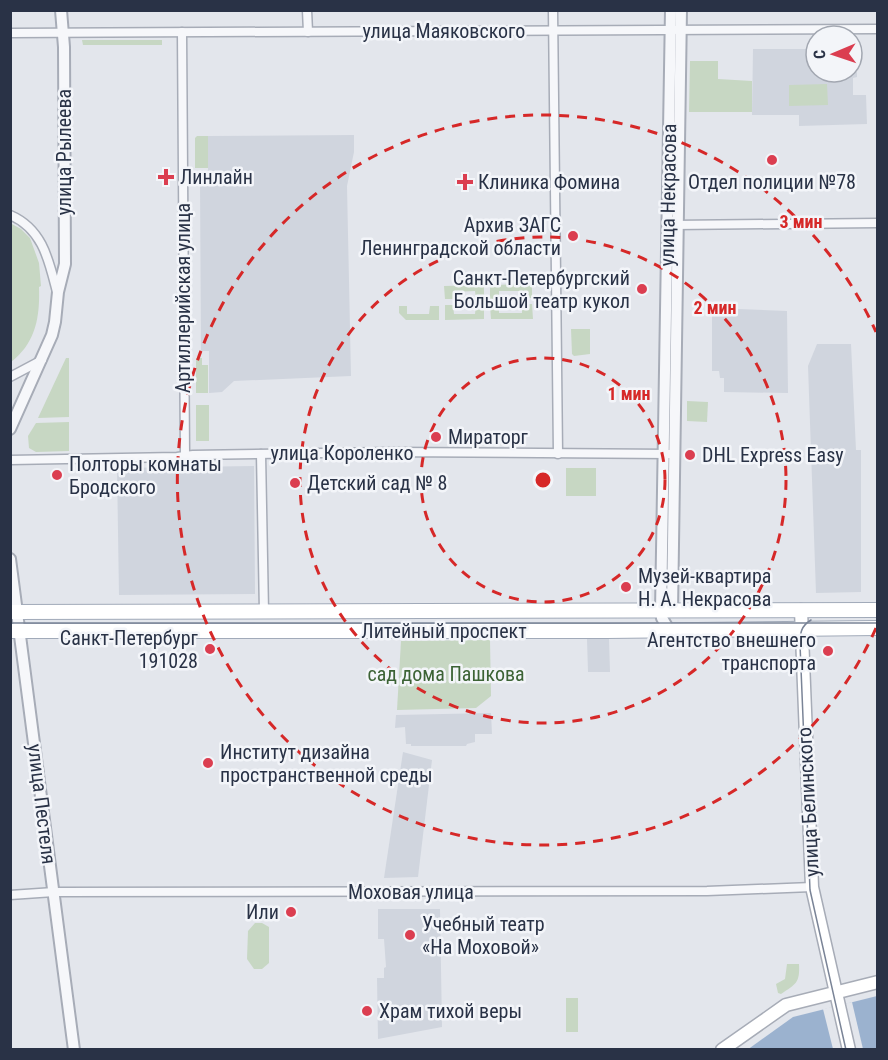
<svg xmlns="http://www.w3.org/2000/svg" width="888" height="1060" viewBox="0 0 888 1060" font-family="'Roboto Condensed',sans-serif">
  <rect width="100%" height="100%" fill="#e3e6ec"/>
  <g fill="#d0d5de">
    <path d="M753,49H816V72H852L853,49L852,72H857V77L853,78V95H866L867,124L799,126V115H752Z"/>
    <path d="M354,135V152L347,186L351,376L234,381L222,392L209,393V351H201L200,182V172H208V136Z"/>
    <path d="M712,308L787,311L788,393L724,392V378H720L719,371H712Z"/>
    <path d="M817,344H851L856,450H861V592L816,593L808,366Z"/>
    <path d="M254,466L255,594L119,595L117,468Z"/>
    <path d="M587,639H609L610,672H588Z"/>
    <path d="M491,713L492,734H475V742L467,744L466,746H411V744H406L405,727L395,728L396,715Z"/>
    <path d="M403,752L432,760L418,877L384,878Z"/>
    <path d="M378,909H440L442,1027L378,1039L377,978H384V968L386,967L384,939H378Z"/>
  </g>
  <g fill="#c7d7c3">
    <path d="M82,40H162V45H83Z"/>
    <path d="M690,61H718V79L752,81V112H689Z"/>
    <path d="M827,84L828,105L789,106V85Z"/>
    <path d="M197,136H208V168H195V138Z"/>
    <path d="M10,223L21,229L30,238L39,263L41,286L39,287C40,317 36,343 11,362Z"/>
    <path d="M532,284V298H522L521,291H499V298L490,299V285Z"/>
    <path d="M484,285V299H476L475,291L453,292V299H445L444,286Z"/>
    <path d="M499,304V313H522V304H532L533,319H491L490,305Z"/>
    <path d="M445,305H453L454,314H475L476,305H484V319L445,320Z"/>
    <path d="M399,306H407V314H429L430,306H439V320H406L399,313Z"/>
    <path d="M571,329H590V354L574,356L572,354Z"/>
    <path d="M66,358H69V417L38,418Z"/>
    <path d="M196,358H202V365H208V393H196Z"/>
    <path d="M687,401L708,402L707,422L687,421Z"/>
    <rect x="196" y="405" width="13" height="36"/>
    <path d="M69,422V451L36,452L29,448L28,436L36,423Z"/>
    <rect x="566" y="468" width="30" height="28"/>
    <path d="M490,640L491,696L476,708L397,710L401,641Z"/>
    <path d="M255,923H262L269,927V963L262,969H254L247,959L248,931Z"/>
    <path d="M787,964H799C800,983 796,984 781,994L778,993L776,984L785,979Z"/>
    <rect x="566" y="998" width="12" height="34"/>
  </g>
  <path fill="#9bb2cf" d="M877,996V1049L747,1050L793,1017Z"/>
  <path fill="#e3e6ec" d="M852,1002L863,1049H833L823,1009Z"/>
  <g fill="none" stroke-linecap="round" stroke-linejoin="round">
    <g stroke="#a7acb7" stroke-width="11">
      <g id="minor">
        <path d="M307,10L308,32"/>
        <path d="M553,10L558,454"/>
        <path d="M182,32L185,456"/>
        <path d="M10,33L878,29"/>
        <path d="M10,215C43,229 49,261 57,292"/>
        <path d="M674,225L878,223"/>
        <path d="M10,377L42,360"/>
        <path d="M261,454L264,612"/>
        <path d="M10,460L177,457L193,455L394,452L670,454"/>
        <path d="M10,895L54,892L707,891L812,887"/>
      </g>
    </g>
    <g stroke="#a7acb7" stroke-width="14">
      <g id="tertiary">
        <path d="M10,429L52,335L55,322L58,292L65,264L64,47L61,10"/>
        <path d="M10,559L74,1050"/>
        <path d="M672,611L681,10"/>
        <path d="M669,630L662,618L661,611L671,10"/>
      </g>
    </g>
    <g stroke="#a7acb7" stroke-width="15">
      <g id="secondary">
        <path d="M801,610L812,887L849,1050"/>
        <path d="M722,1050L786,1005L878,982"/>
      </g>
    </g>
    <g stroke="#a1aab9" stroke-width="16">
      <g id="primary">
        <path d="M10,612L878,610"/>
        <path d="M10,631H607L878,628"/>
      </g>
    </g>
    <use href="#minor" stroke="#f6f7fa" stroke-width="8"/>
    <use href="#tertiary" stroke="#f6f7fa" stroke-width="10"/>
    <use href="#secondary" stroke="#fff" stroke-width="12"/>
    <use href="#primary" stroke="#fff" stroke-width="14"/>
    <g stroke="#7a8497" stroke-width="1.5">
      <path d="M811,620C801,626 800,633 800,644L810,890L846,1050"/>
      <path d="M10,623H878"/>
    </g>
  </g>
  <g fill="none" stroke="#d62828" stroke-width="3" stroke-dasharray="10 8">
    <circle cx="543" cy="480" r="122"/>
    <circle cx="543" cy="480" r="243"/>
    <path d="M876 628A365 365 0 1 1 876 332"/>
  </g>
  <g fill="#db3e50" stroke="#f3f5f9" stroke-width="2">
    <circle cx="772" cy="160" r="6"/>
    <path d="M163 168h6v6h6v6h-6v6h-6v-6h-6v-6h6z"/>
    <path d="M462 173h6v6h6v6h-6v6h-6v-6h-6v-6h6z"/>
    <circle cx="573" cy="236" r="6"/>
    <circle cx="642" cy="289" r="6"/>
    <circle cx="436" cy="437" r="6"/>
    <circle cx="690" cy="455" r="6"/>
    <circle cx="57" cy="475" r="6"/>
    <circle cx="295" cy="483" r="6"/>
    <circle cx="626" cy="587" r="6"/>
    <circle cx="210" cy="649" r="6"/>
    <circle cx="828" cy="651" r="6"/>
    <circle cx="208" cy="763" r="6"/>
    <circle cx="291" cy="912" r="6"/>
    <circle cx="410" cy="935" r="6"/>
    <circle cx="367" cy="1011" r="6"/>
  </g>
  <g text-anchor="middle" stroke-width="5" stroke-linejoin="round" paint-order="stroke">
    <g font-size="20" fill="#293246" stroke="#f3f5f9">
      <text x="444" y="38">улица Маяковского</text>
      <text transform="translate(64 152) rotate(-90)" y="7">улица Рылеева</text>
      <text transform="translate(668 195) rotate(-89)" y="7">улица Некрасова</text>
      <text transform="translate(183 298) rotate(-90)" y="7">Артиллерийская улица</text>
      <text x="342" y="460">улица Короленко</text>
      <text x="444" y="638">Литейный проспект</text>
      <text transform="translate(808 802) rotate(-93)" y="7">улица Белинского</text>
      <text transform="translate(42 804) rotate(83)" y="7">улица Пестеля</text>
      <text x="411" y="899">Моховая улица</text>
    </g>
    <g font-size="20" fill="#293246" stroke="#f3f5f9" text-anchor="start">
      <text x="180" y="184">Линлайн</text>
      <text x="478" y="189">Клиника Фомина</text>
      <text x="772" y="189" text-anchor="middle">Отдел полиции №78</text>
      <text x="561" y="232" text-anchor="end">Архив ЗАГС<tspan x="561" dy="23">Ленинградской области</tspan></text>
      <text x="630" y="285" text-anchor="end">Санкт-Петербургский<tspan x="630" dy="23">Большой театр кукол</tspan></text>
      <text x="448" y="444">Мираторг</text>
      <text x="702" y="462">DHL Express Easy</text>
      <text x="69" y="471">Полторы комнаты<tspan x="69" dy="23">Бродского</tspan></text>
      <text x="307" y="490">Детский сад № 8</text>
      <text x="638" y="583">Музей-квартира<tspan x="638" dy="23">Н. А. Некрасова</tspan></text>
      <text x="198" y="645" text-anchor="end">Санкт-Петербург<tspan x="198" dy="23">191028</tspan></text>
      <text x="816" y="647" text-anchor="end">Агентство внешнего<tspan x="816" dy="23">транспорта</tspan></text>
      <text x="220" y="759">Институт дизайна<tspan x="220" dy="23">пространственной среды</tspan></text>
      <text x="279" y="919" text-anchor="end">Или</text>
      <text x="422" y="931">Учебный театр<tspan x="422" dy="23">«На Моховой»</tspan></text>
      <text x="379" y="1018">Храм тихой веры</text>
    </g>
    <g font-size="20" fill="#3c6335" stroke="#f3f5f9">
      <text x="446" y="681">сад дома Пашкова</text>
    </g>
  </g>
  <circle cx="543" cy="480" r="9" fill="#d62828" stroke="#f3f5f9" stroke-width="3"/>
  <g font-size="18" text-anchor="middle" font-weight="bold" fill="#d62828" stroke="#f3f5f9" stroke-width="5" stroke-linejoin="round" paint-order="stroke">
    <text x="801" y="228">3 мин</text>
    <text x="715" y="314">2 мин</text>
    <text x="629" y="400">1 мин</text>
  </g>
  <rect width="888" height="1060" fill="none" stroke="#293246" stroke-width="24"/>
  <g transform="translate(834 54) rotate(268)"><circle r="28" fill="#f3f5f9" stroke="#a2a7b1" stroke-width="1.5"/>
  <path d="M0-4.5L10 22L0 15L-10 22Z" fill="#db3e50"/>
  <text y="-9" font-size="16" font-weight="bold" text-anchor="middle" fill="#293246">С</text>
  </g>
</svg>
